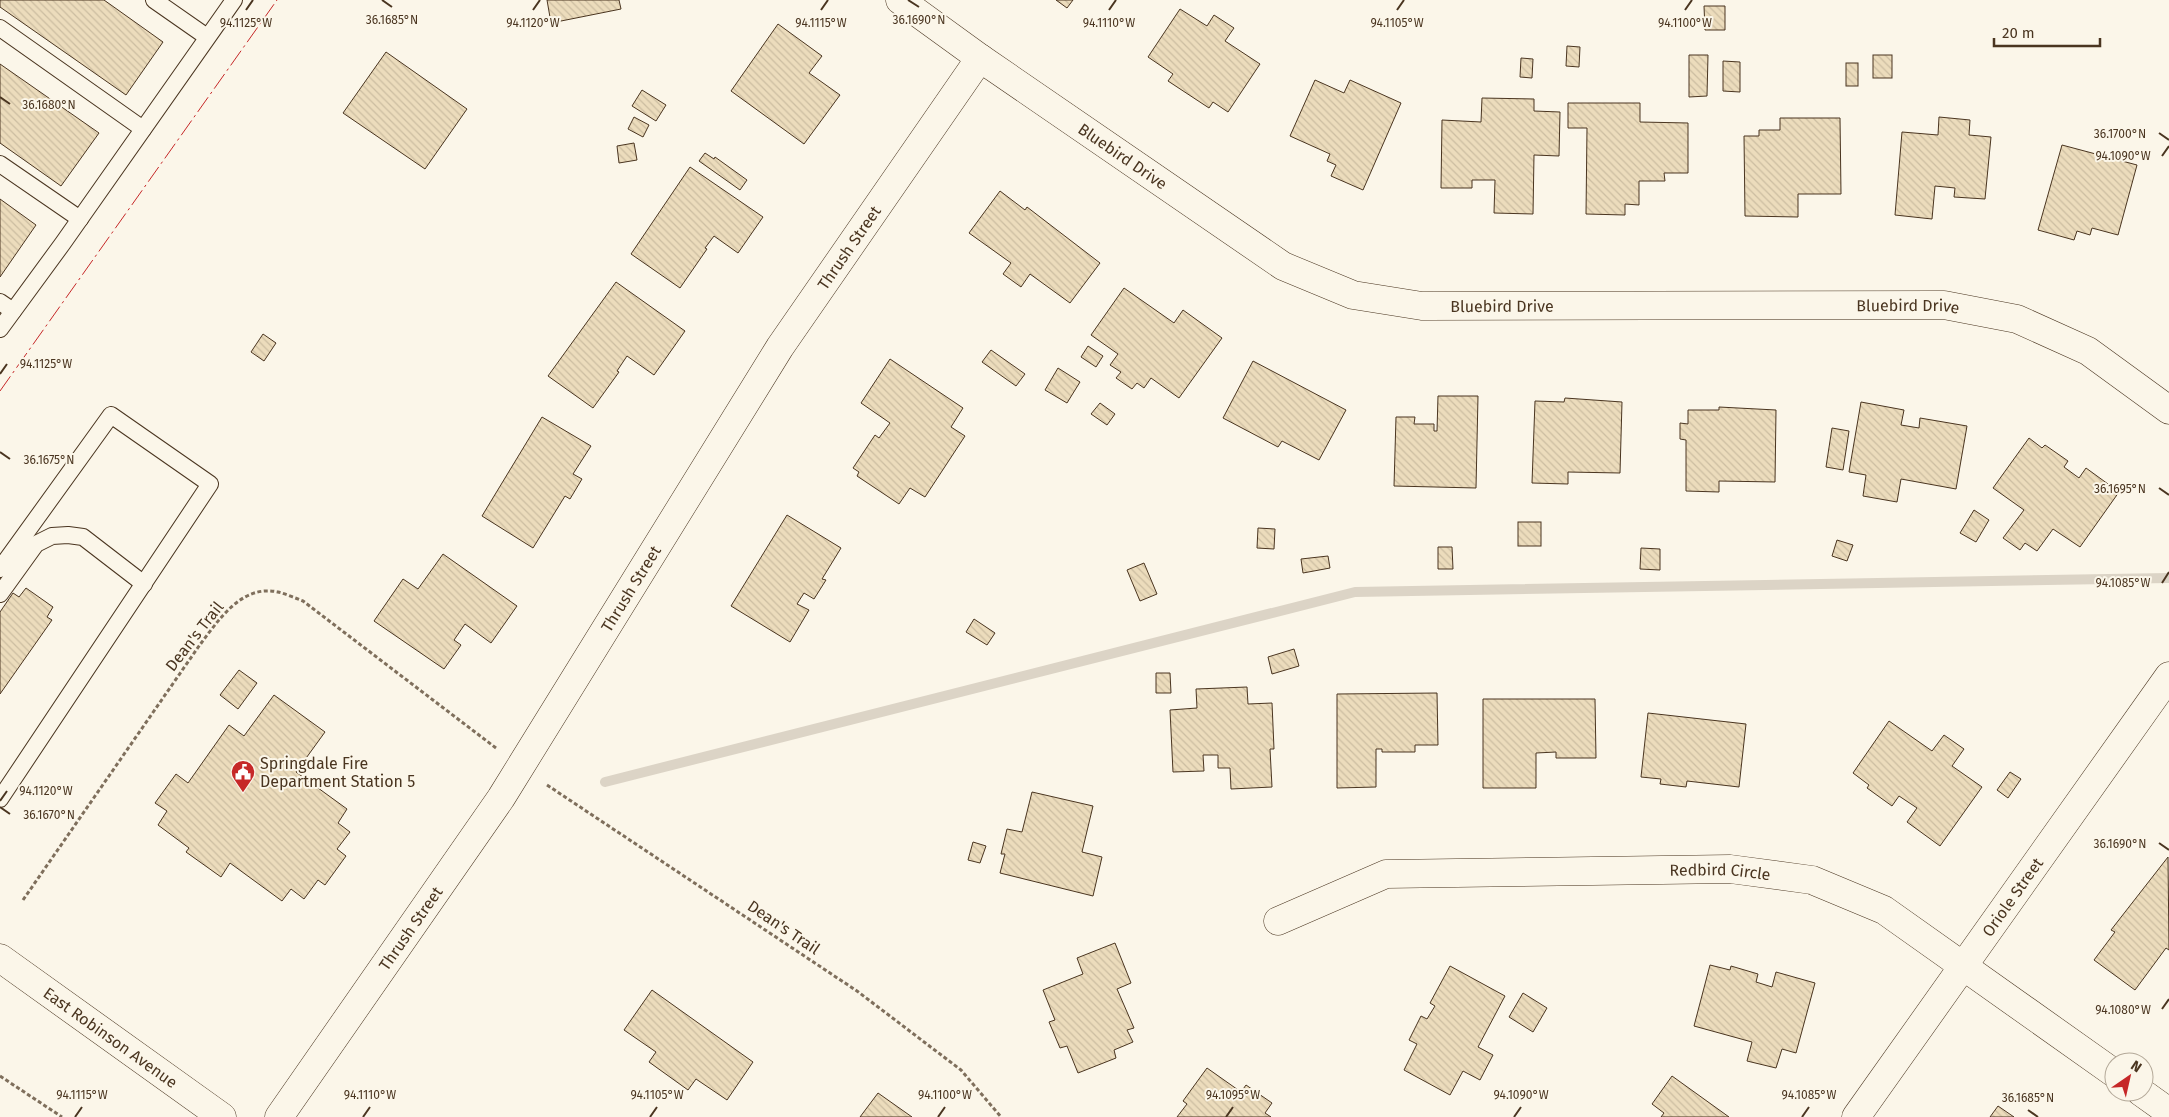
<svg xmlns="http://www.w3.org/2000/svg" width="2169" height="1117" viewBox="0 0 2169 1117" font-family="'Fira Sans',sans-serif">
  <defs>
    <pattern id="building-back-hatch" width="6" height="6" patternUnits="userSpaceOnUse" patternTransform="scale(1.25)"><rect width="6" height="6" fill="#ecdcbc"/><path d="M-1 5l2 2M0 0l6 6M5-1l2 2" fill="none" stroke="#ccbda1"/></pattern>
  </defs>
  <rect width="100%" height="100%" fill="#fbf6e9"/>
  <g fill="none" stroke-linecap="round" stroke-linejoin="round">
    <path stroke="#dcd4c6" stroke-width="10" d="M605,782L1355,592L2169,578"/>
  </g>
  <g fill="url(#building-back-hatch)" stroke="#4a3520">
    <path d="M0,0H104L163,42L126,95L0,7Z"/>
    <path d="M547,0H619L621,9L551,23Z"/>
    <path d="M1056,0H1073L1067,8Z"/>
    <path d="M1704,6H1725V30H1705Z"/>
    <path d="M1180,9L1207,26L1214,15L1234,28L1225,41L1260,64L1228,112L1213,102L1209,108L1168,81L1173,74L1148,57Z"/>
    <path d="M778,24L822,56L809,73L840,95L804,144L731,91Z"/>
    <path d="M1567,46L1580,47L1579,67L1566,66Z"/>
    <path d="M386,52L467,109L425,169L343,113Z"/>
    <path d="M1689,55H1708L1707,96L1689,97Z"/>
    <rect x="1873" y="55" width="19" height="23"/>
    <path d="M1521,58L1533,59L1532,78L1520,77Z"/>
    <path d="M1723,61L1740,62V92L1723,91Z"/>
    <rect x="1846" y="63" width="12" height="23"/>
    <path d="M0,64L99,133L61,186L0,143Z"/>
    <path d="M1315,80L1344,93L1350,80L1401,103L1363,190L1331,176L1336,165L1327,161L1330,154L1290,136Z"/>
    <path d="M642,90L666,105L656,121L632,106Z"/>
    <path d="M1482,98L1534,99V111L1560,112L1559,156L1534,155L1533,214L1494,213L1495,180H1472V188H1441L1442,120L1481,122Z"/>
    <path d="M1568,103H1640V122L1688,123V173H1664L1665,181H1639V205L1625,204V215L1586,214L1587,128H1568Z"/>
    <path d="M634,117L649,125L643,137L628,129Z"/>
    <path d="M1939,117L1970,120L1969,135L1991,137L1985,199L1954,197L1955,188L1935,186L1932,219L1895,215L1902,132L1938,135Z"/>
    <path d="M1780,118H1840L1841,194H1798V217L1745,216L1744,136H1759V130H1780Z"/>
    <path d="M634,143L637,160L619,163L617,146Z"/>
    <path d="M2062,145L2137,165L2118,235L2092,228L2090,235L2077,231L2074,240L2038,230Z"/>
    <path d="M705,153L714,159L715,157L747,180L740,190L699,161Z"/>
    <path d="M690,167L763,217L738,253L714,236L705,248L707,249L680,288L631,254Z"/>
    <path d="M1000,191L1025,210L1027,207L1100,263L1070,303L1030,274L1021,287L1003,274L1011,263L969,233Z"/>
    <path d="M0,199L36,225L0,277Z"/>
    <path d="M616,282L685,331L654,375L627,356L617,371L619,372L593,408L548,376Z"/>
    <path d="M1124,288L1174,323L1183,310L1222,338L1179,398L1151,378L1144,388L1137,383L1132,389L1116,378L1121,372L1110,365L1118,354L1091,335Z"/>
    <path d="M263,334L276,343L264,361L251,352Z"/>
    <path d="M1088,346L1103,356L1096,367L1081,357Z"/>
    <path d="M991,350L1025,374L1016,386L982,362Z"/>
    <path d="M890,359L963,408L951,427L965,436L925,497L910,488L899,504L857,476L859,472L853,468L875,435L879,438L890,423L861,403Z"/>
    <path d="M1253,361L1346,410L1319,460L1282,441L1278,447L1223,418Z"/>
    <path d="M1058,368L1080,382L1067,403L1045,390Z"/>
    <path d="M1438,396H1478L1476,488L1394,486L1396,417H1415L1414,424H1434V431H1437Z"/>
    <path d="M1565,398L1622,402L1620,473L1568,472V484L1532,483L1535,401L1564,402Z"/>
    <path d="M1861,402L1904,410L1901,425L1919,428L1920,418L1967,426L1956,489L1901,479L1897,502L1863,496L1866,475L1849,472Z"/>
    <path d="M1100,403L1115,414L1107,425L1091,414Z"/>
    <path d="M1719,407L1776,410L1775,482L1719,481V492L1686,491V440L1680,439V423L1688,424V410H1719Z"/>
    <path d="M542,417L591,446L573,474L582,479L570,499L565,496L533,548L482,516Z"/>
    <path d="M1832,428L1849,431L1843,470L1826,467Z"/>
    <path d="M2029,438L2042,448L2045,445L2068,461L2064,467L2079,478L2086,468L2119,492L2080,547L2053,529L2037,551L2025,543L2020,550L2003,538L2024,510L1993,488Z"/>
    <path d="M1974,510L1989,520L1976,542L1960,533Z"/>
    <path d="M787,515L841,548L822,579L826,580L814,599L804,593L797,604L809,610L790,642L731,606Z"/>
    <rect x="1518" y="522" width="23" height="24"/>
    <path d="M1258,528L1275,529L1274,549L1257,548Z"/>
    <path d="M1837,540L1853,545L1847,561L1832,556Z"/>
    <path d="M1438,547H1452L1453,569H1438Z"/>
    <path d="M1641,548L1660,549V570L1640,569Z"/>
    <path d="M443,554L517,606L491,643L465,624L454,640L461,645L444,669L374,621L403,579L418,589Z"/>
    <path d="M1328,556L1330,568L1303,573L1301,559Z"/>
    <path d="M1144,563L1157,594L1140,601L1127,570Z"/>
    <path d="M26,588L53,607L47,617L52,620L0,694V612L13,593L19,597Z"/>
    <path d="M974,619L995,633L987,645L966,632Z"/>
    <path d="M1294,649L1299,666L1272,674L1268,657Z"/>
    <path d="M239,670L257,683L238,709L220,695Z"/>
    <path d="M1156,673H1170L1171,693H1156Z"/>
    <path d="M1247,687L1248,704L1272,703L1274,749H1270L1272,787L1231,789L1230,768H1218V755H1203L1204,771L1173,772L1170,710L1197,708L1196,689Z"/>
    <path d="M1437,693L1438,745H1415V752H1382V749H1376V787L1337,788V694Z"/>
    <path d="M274,695L325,732L296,772L347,809L338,823L350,832L337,849L346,856L325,885L318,880L304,899L291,889L282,901L230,863L221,877L186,852L189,848L158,825L167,811L155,803L176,774L188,783L229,725L244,736Z"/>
    <path d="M1483,699H1595L1596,758H1556V752L1536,753V788H1483Z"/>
    <path d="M1648,713L1746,724L1739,787L1687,781L1686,787L1660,784L1661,779L1641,777Z"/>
    <path d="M1889,721L1932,751L1944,735L1964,749L1952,766L1982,787L1940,846L1907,822L1917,808L1899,796L1892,806L1867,788L1869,785L1853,773Z"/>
    <path d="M2010,772L2021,779L2008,798L1997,790Z"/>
    <path d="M1032,792L1093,806L1082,852L1102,857L1093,896L1000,873L1005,854H1001L1007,829L1022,832Z"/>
    <path d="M973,842L986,846L980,863L968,860Z"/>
    <path d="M2168,857L2169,950L2166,948L2135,990L2094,960L2115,932L2111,930Z"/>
    <path d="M1115,943L1131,983L1117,989L1134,1028L1127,1030L1133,1042L1114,1050L1116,1058L1078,1073L1067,1046L1060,1048L1049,1022L1055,1020L1043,990L1083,974L1077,958Z"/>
    <path d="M1710,965L1730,970L1731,966L1758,974L1756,982L1772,987L1776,972L1815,983L1796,1053L1782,1049L1776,1068L1747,1061L1752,1042L1694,1026Z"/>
    <path d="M1450,966L1505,996L1478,1047L1493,1055L1480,1080L1463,1071L1450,1095L1404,1070L1417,1044L1409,1040L1421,1016L1427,1019L1435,1006L1430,1003Z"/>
    <path d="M652,990L753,1062L727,1100L696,1079L688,1090L649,1062L656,1052L624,1030Z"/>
    <path d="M1523,993L1547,1008L1533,1032L1509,1017Z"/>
    <path d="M1207,1068L1241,1092L1246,1085L1272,1103L1265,1113L1271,1117H1177L1187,1104L1183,1101Z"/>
    <path d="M1672,1076L1729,1117H1661L1664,1113L1652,1104Z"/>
    <path d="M878,1093L912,1117H860Z"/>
    <path d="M1998,1106L2014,1117H1990Z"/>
  </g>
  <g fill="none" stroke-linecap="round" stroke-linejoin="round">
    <g stroke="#4a3520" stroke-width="18">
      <g id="lane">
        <path d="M154,0L207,37"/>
        <path d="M0,28L143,129"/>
        <path d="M0,164L80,219"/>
        <path d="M0,302L13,311"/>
        <path d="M0,329L63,243L234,0"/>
        <path d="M0,569L111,415L210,484L0,799"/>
        <path d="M0,594L36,544L52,536L68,535L83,537L144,584"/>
      </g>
    </g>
    <g stroke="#4a3520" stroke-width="29">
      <g id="street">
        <path id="s1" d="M900,0L980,58L1283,266L1353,295L1422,306L1944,305L2017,319L2088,351L2169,410"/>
        <path id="s2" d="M1278,921L1386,874L1730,869L1812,880L1884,910L2114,1073"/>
        <path d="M2141,1092L2169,1112"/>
        <path id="s3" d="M279,1117L501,798L780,347L980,58"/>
        <path id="s4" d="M1856,1117L2169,676"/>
      </g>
    </g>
    <g stroke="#4a3520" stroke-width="29">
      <g id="highway">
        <path id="s5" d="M0,958L222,1117"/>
      </g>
    </g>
    <g stroke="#7f6f5c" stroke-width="3" stroke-dasharray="4 2.5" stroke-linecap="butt">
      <path d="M547,785L857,991L961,1070L1001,1117"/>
      <path d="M23,900L199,646C218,621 241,584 278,592C286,594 295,598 303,601L496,748"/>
      <path d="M0,1076L62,1117"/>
    </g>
    <use href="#lane" stroke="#fbf6e9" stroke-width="16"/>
    <use href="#street" stroke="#fbf6e9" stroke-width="28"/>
    <use href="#highway" stroke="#fbf6e9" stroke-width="28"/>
    <path stroke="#c62828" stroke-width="1" stroke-dasharray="18 4 2.5 4" stroke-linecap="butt" d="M0,391L277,0"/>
  </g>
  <path fill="none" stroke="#4a3520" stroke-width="2" d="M382,0L392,7M908,0L919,7M246,10L253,0M533,10L540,0M821,10L828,0M1109,10L1116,0M1397,10L1404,0M1685,10L1692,0M0,97L10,104M2159,133L2169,140M2162,156L2169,146M0,374L7,364M0,452L10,459M2159,488L2169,495M2162,583L2169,572M0,801L7,791M0,807L10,814M2159,843L2169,850M2162,1009L2169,999M2028,1110L2038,1117M75,1117L82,1107M363,1117L370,1107M650,1117L657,1107M938,1117L945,1107M1226,1117L1233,1107M1514,1117L1521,1107M1802,1117L1809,1107"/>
  <defs>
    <g id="civic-pin" transform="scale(1.25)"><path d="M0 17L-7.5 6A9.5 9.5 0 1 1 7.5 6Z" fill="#c62828" stroke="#fbf6e9"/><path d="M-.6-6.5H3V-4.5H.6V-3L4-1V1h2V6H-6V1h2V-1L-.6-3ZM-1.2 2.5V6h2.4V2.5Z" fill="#fff"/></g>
  </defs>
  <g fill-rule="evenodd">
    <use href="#civic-pin" x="243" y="772"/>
  </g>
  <g text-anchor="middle" stroke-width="4" stroke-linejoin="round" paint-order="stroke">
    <g font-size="16" fill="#4a3520" stroke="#fbf6e9">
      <text dy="6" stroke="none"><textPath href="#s1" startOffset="272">Bluebird Drive</textPath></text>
      <text dy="6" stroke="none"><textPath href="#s3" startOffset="1040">Thrush Street</textPath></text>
      <text dy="6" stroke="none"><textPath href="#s1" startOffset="692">Bluebird Drive</textPath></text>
      <text dy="6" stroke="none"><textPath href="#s1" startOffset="1098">Bluebird Drive</textPath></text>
      <text dy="6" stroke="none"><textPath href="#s3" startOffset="635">Thrush Street</textPath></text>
      <text transform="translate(194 636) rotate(-52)" y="6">Dean's Trail</text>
      <text dy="6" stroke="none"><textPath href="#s2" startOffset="452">Redbird Circle</textPath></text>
      <text dy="6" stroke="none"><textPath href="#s4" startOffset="270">Oriole Street</textPath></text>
      <text transform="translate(784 927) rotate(34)" y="6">Dean's Trail</text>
      <text dy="6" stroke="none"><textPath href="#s3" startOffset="230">Thrush Street</textPath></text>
      <text dy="6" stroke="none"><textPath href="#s5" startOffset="136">East Robinson Avenue</textPath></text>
    </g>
    <g font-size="16" fill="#4a3520" stroke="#fbf6e9" text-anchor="start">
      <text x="260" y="769">Springdale Fire<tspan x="260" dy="18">Department Station 5</tspan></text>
    </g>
  </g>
  <g font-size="12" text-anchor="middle" fill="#4a3520" stroke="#fbf6e9" stroke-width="4" stroke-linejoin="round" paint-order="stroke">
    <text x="392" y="24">36.1685°N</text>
    <text x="919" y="24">36.1690°N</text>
    <text x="246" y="27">94.1125°W</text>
    <text x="533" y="27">94.1120°W</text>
    <text x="821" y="27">94.1115°W</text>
    <text x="1109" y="27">94.1110°W</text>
    <text x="1397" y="27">94.1105°W</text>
    <text x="1685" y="27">94.1100°W</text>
    <text x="49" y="109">36.1680°N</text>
    <text x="2120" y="138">36.1700°N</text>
    <text x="2123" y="160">94.1090°W</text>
    <text x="46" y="368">94.1125°W</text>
    <text x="49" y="464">36.1675°N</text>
    <text x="2120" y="493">36.1695°N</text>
    <text x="2123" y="587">94.1085°W</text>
    <text x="46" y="795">94.1120°W</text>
    <text x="49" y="819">36.1670°N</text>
    <text x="2120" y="848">36.1690°N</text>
    <text x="2123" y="1014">94.1080°W</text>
    <text x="82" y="1099">94.1115°W</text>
    <text x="370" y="1099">94.1110°W</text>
    <text x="657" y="1099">94.1105°W</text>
    <text x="945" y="1099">94.1100°W</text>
    <text x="1233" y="1099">94.1095°W</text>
    <text x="1521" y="1099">94.1090°W</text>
    <text x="1809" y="1099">94.1085°W</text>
    <text x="2028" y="1102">36.1685°N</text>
  </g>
  <g transform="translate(2129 1077) rotate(34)"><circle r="24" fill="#fbf6e9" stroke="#b4a999"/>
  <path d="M0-4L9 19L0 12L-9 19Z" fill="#c62828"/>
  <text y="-8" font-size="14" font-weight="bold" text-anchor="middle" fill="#4a3520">N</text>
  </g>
  <path d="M1994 38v8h106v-8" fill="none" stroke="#4a3520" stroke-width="2.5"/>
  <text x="2002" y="38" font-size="15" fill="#4a3520" stroke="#fbf6e9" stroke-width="4" paint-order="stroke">20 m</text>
</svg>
